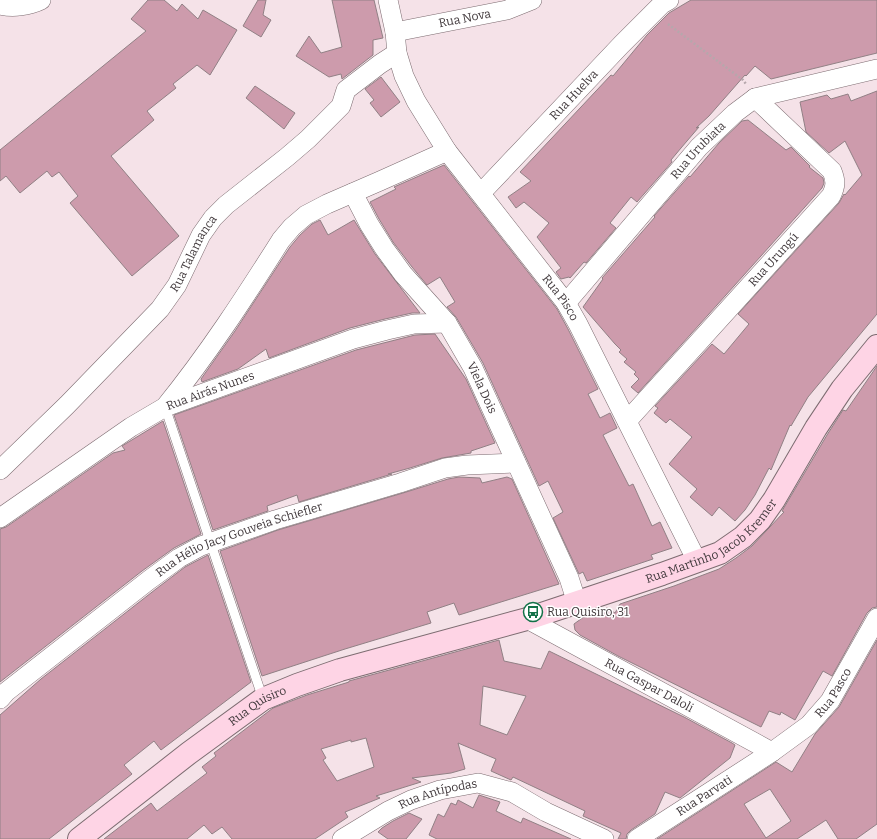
<svg xmlns="http://www.w3.org/2000/svg" width="877" height="839" viewBox="0 0 877 839" font-family="Bitter,serif">
  <rect width="100%" height="100%" fill="#f5e2e8"/>
  <g fill="#cd9bac" stroke="#918085" fill-rule="evenodd">
    <path d="M148,0H164L177,11L182,4L198,19L203,10L237,30L210,75L197,65L173,84L176,88L147,111L154,120L111,156L179,236L132,276L70,203L78,196L59,172L52,177L47,171L20,193L6,176L0,181V150L146,31L131,19Z"/>
    <path d="M258,0H266L263,15L271,20L261,37L243,26Z"/>
    <path d="M332,0H374L383,38L373,40V55L342,79L341,74L329,77L296,56L309,36L321,53L342,47Z"/>
    <path d="M691,0H877V53L771,79L755,66L746,76L745,75L709,116L696,128L699,127L681,148L671,160L672,162L637,202L631,197L610,223L616,228L586,263L584,262L570,278L569,277L561,279L556,272L561,268L537,237L549,223L524,202L516,208L508,197L531,181L520,172L611,75L613,76L647,35L669,13Z"/>
    <path d="M381,77L400,102L381,117L370,103L374,100L365,89Z"/>
    <path d="M255,86L295,113L284,129L246,98Z"/>
    <path d="M877,91V314L808,397L791,426L790,425L771,470L769,468L755,495L745,510L735,521L719,507L712,516L690,497L697,489L669,464L692,437L670,419L666,423L654,413L658,408L655,406L712,344L724,354L749,324L738,314L839,203L844,194L845,195L862,175L845,141L829,153L806,132L800,102L827,95L831,99L848,94L851,101Z"/>
    <path d="M748,120L786,150L791,147L810,166L809,167L823,178L824,183L822,188L638,393L631,387L639,379L634,374L636,372L624,362L627,359L619,352L621,350L615,344L583,307L603,279L602,278L655,217L654,216L689,176L690,177L719,143L742,121Z"/>
    <path d="M444,165L557,309L568,329L598,389L588,394L600,418L610,413L617,428L603,435L629,486L633,484L652,526L660,522L672,548L651,555L653,559L587,581L583,572L579,574L553,518L563,512L548,481L539,486L483,363L456,317L447,307L455,302L440,277L427,285L412,267L393,242L379,219L370,202L396,189L394,187Z"/>
    <path d="M320,220L328,235L354,220L375,254L420,313H412L385,319L350,328L269,358L266,349L238,369L202,382L201,379L235,331L290,247L300,235L312,224Z"/>
    <path d="M435,334L466,379L495,443L471,451V453L442,458L410,468L388,474H392L299,502L297,495L267,506L268,511L213,530L174,415L356,350L415,335Z"/>
    <path d="M877,366V607L872,608L867,613L832,676L823,671L795,720L781,712L780,715L769,711L761,727L618,656L580,635L575,630L574,624L585,616L607,608L615,613L620,604L674,586L719,569L736,558L752,546L784,512L782,511L827,435L843,410L846,411Z"/>
    <path d="M163,421L201,534L174,548L142,571L0,682V529L6,527L113,453L125,450L122,446Z"/>
    <path d="M459,477L480,478L482,483L507,477L512,479L559,584L459,615L454,603L427,612L431,623L345,649L262,676L220,551L278,530L403,493L448,479Z"/>
    <path d="M208,555L251,682L161,750L154,741L124,765L132,774L49,839H0V715L41,679L156,589L185,567Z"/>
    <path d="M499,640L504,661L541,669L549,651L684,717L732,743L735,745L730,758L680,798L665,792L655,814L631,830L627,834L626,839H618L621,833L583,816L585,811L513,777L511,780L491,771L496,759L458,743L465,769L451,773L412,778L421,782L376,796L380,798L345,812L348,817L315,839H232L222,827L212,834L204,825L187,839H104L151,803L157,811L207,773L202,767L216,756L214,753L273,708L307,695L349,682V681ZM483,686L526,696L507,735L480,725ZM366,738L374,767L337,781L323,760L326,758L321,749L351,740V742Z"/>
    <path d="M877,640V824L856,839H838L826,820L797,839H657L776,762L792,772L815,734L839,707ZM770,789L791,821L766,838L744,804Z"/>
    <path d="M479,795L500,802L496,811L521,823L523,818L571,839H437L429,835L438,814L444,817L451,803L456,805L458,800L473,808Z"/>
    <path d="M409,813L422,819L406,839H388L378,832L382,828L393,821Z"/>
  </g>
  <g fill="none" stroke-linecap="round" stroke-linejoin="round">
    <g stroke="#7d6c71" stroke-width="10">
      <path id="lane" d="M165,407L263,699"/>
    </g>
    <g stroke="#7d6c71" stroke-width="20">
      <g id="street">
        <path id="s1" d="M388,0L395,32L397,53L404,76L416,101L447,151L566,303L578,324L697,561"/>
        <path d="M0,5C13,8 29,6 41,0"/>
        <path id="s2" d="M395,32L507,10L532,0"/>
        <path id="s3" d="M353,193L369,224L384,248L403,274L447,323L473,368L569,578L577,603"/>
        <path id="s4" d="M481,193L621,45L662,4L669,0"/>
        <path id="s5" d="M566,303L699,147L735,113L755,98L877,69"/>
        <path d="M165,407C208,354 245,297 281,240L292,227L306,215L327,204L380,181L447,151"/>
        <path id="s6" d="M627,421L831,196C836,186 836,181 832,171L755,98"/>
        <path id="s7" d="M0,470L67,405L160,309L177,285L201,235L213,218L226,205L287,157L308,139L341,106L346,90L380,64L397,53"/>
        <path id="s8" d="M0,518L131,427L165,407L353,339L387,330L414,324L447,323"/>
        <path id="s9" d="M527,619L772,752"/>
        <path id="s10" d="M0,699L6,692L149,580L179,558L201,546L275,520L400,483L445,468L467,465L516,463"/>
        <path id="s11" d="M342,839L388,811L411,800L440,790L478,783L512,792L546,812L604,839"/>
        <path id="s12" d="M637,839L772,752L809,725L830,701L877,618"/>
      </g>
    </g>
    <g stroke="#7d6c71" stroke-width="24">
      <g id="secondary">
        <path id="s13" d="M79,839L189,753L263,699L297,685L340,670L527,619L662,574L720,553L743,537L760,520L774,500L816,428L842,389L877,346"/>
      </g>
    </g>
    <path stroke="#b6a7ac" stroke-width="2.5" stroke-dasharray="2 2" stroke-linecap="butt" d="M668,24L743,80L746,84"/>
    <use href="#lane" stroke="#fff" stroke-width="9"/>
    <use href="#street" stroke="#fff" stroke-width="19"/>
    <use href="#secondary" stroke="#fed4e5" stroke-width="22"/>
  </g>
  <defs>
    <g id="bus-ring" transform="scale(1)"><circle r="9.5" fill="#fff" stroke="#137248" stroke-width="1.5"/><path d="M-5-6H5V4H4V6H2V4H-2V6H-4V4H-5ZM-3.5-4V0h7V-4ZM-3.5 1.2v1.5H-2V1.2ZM2 1.2v1.5H3.5V1.2Z" fill="#137248"/></g>
  </defs>
  <g fill-rule="evenodd">
    <use href="#bus-ring" x="533" y="612"/>
  </g>
  <g text-anchor="middle" stroke-width="3" stroke-linejoin="round" paint-order="stroke">
    <g font-size="12" fill="#41393c" stroke="#fff">
      <text dy="4" stroke="none"><textPath href="#s2" startOffset="71">Rua Nova</textPath></text>
      <text dy="4" stroke="none"><textPath href="#s4" startOffset="135">Rua Huelva</textPath></text>
      <text dy="4" stroke="none"><textPath href="#s5" startOffset="202">Rua Urubiata</textPath></text>
      <text dy="4" stroke="none"><textPath href="#s7" startOffset="292">Rua Talamanca</textPath></text>
      <text dy="4" stroke="none"><textPath href="#s6" startOffset="218">Rua Urungú</textPath></text>
      <text dy="4" stroke="none"><textPath href="#s1" startOffset="350">Rua Pisco</textPath></text>
      <text dy="4" stroke="none"><textPath href="#s3" startOffset="235">Viela Dois</textPath></text>
      <text dy="4" stroke="none"><textPath href="#s8" startOffset="247">Rua Airás Nunes</textPath></text>
      <text dy="4" stroke="none"><textPath href="#s13" startOffset="710">Rua Martinho Jacob Kremer</textPath></text>
      <text dy="4" stroke="none"><textPath href="#s10" startOffset="291">Rua Hélio Jacy Gouveia Schiefler</textPath></text>
      <text dy="4" stroke="none"><textPath href="#s9" startOffset="139">Rua Gaspar Daloli</textPath></text>
      <text dy="4" stroke="none"><textPath href="#s12" startOffset="247">Rua Pasco</textPath></text>
      <text dy="4" stroke="none"><textPath href="#s13" startOffset="223">Rua Quisiro</textPath></text>
      <text dy="4" stroke="none"><textPath href="#s12" startOffset="80">Rua Parvati</textPath></text>
      <text dy="4" stroke="none"><textPath href="#s11" startOffset="107">Rua Antípodas</textPath></text>
    </g>
    <g font-size="12" fill="#41393c" stroke="#fff" text-anchor="start">
      <text x="547" y="616">Rua Quisiro, 31</text>
    </g>
  </g>
</svg>
